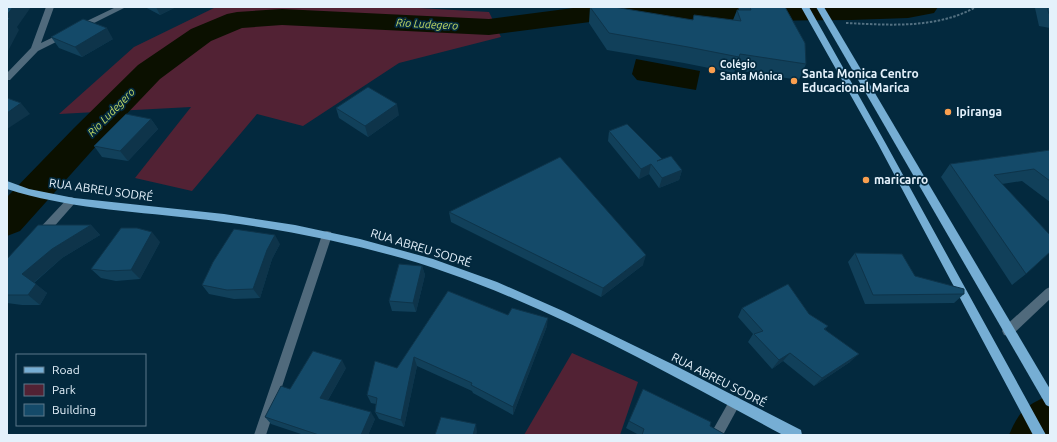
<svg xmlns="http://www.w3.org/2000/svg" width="1057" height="442" viewBox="0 0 1057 442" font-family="Ubuntu,sans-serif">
  <rect width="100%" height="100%" fill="#03293e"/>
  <g fill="#522234">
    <path d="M216,7H401L489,12L501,37L399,63L303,126L257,114L192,191L135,178L191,107L59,114L134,47Z"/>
    <path d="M572,353L638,382L620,435H524Z"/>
  </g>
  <path fill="#0b1000" d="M636,59L700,71L696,90L637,80L632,74Z"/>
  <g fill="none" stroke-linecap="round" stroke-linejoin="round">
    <g fill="#0b1000" fill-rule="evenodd">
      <path d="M581,7H938L934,13L908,18L851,20L590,22L489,35L282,25L242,28L211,41L160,79L98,144L20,231L7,236V197L74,128L138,65L191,29L227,14L237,12L282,9L489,19Z"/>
      <path d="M1050,395V435H1009C1019,411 1026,405 1050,395Z"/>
    </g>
    <path stroke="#537081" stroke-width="2" stroke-dasharray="2.5 1.5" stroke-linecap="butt" d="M846,23C890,25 936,29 976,7"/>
    <g fill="#506a7c" fill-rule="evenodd">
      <path d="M46,7H54L41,43L116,7H126L38,51L10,80H7V73L31,48Z"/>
      <path d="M71,197L74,198L76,201L74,204L44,238H36L35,235L36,232L68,198Z"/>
      <path d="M327,231L331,232L332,235L266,435H254L322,235L323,232Z"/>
      <path d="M1050,287V299L1012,335L1008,336L1004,335L1002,331L1004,327L1046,289Z"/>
      <path d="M735,396L739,398L741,402L723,435H710L731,398Z"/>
    </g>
    <g fill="#76aed4" fill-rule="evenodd">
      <path d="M801,7H809L886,144L1046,435H1033L878,144Z"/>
      <path d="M816,7H824L1050,389V407L1046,405Z"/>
      <path d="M7,181L29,189L74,198L224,214L295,225L360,239L433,259L497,282L563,311L672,364L801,430L802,435H783C674,377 565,314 448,273C410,259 369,249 329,240C283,230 237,223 190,218C128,211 67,208 7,189Z"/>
    </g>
  </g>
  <g fill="#11405a">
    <path d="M145,7H176L160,15Z"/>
    <path d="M590,7L693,20H733L737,10H739L738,7H785L806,64L799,80L735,70L734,73L684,63L607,50L589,23Z"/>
    <path d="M1035,7H1050V28L1039,26L1035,8Z"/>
    <path d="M51,37L113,39L82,57L59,48Z"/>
    <path d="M336,108L399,115L368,137L339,118Z"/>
    <path d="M151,119L158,129L128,161L102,157L94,146Z"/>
    <path d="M609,131L661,160L682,170L679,180L659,188L649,174L639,179L608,141Z"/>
    <path d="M1050,150V202L1022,181L1002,184L1026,274L1012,285L941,177L950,164Z"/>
    <path d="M449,212L643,265L601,297L451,222Z"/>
    <path d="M91,225L100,235L62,258L34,283L47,293L40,305H22L7,303V259Z"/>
    <path d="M160,242L140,279L116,281L101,278L91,269Z"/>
    <path d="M280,244L272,259L260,298L234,299L209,294L202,285Z"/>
    <path d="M855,253L915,276L964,294L954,303L865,304L848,262Z"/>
    <path d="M422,266L425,275L416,312L392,311L389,301Z"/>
    <path d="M448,291L508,315L547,326L513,415L473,393L472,391L417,366L404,427L379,419L375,412L376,404L371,403L367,395L397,368Z"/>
    <path d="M742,308L809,314L828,326L825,329L850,362L814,386L783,361L772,369L748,342L753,334L738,317Z"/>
    <path d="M346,368L328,400L375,419L368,435H304L271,424L265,417L290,389Z"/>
    <path d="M629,421L710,426L726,435H639L626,428Z"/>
  </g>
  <g fill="#0e344a">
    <path d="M13,7H31L17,27L19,30L7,53V15Z"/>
    <path d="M156,7H176L160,15Z"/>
    <path d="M107,28L113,39L82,57L75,47Z"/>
    <path d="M21,103L30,114L7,129V113Z"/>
    <path d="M397,104L399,115L368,137L365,126Z"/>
    <path d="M151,119L158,129L128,161L120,151Z"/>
    <path d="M651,164L649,174L639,179L641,169Z"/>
    <path d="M682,170L679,180L659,188L662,178Z"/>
    <path d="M91,225L100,235L62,258L33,283L22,274L52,249Z"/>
    <path d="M152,232L160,242L140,279L131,270Z"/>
    <path d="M275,235L280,244L272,259L260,298L253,289L267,250Z"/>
    <path d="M646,255L643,265L601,297L603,288Z"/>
    <path d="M422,266L425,275L416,312L413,303Z"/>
    <path d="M36,284L47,293L40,305L28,295Z"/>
    <path d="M548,318L547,326L513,415V407Z"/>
    <path d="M790,353L783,361L772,369L779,360Z"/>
    <path d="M859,354L850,362L814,386L822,378Z"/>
    <path d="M414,357L417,366L404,427L401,420Z"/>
    <path d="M342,360L346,368L325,405L320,398Z"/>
    <path d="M371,412L375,419L368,435H361Z"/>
    <path d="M476,424L477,432L476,435H473Z"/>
  </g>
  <g fill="#144a69" stroke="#0e344a">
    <path d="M7,7H13L7,15Z"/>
    <path d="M590,7H614L693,20L694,15L741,21L737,10H751L750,7H785L805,43L806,64L740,54L739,57L688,47L609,33Z"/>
    <path d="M1047,7H1050V14H1049Z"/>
    <path d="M10,17L7,23V18Z"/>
    <path d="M83,19L107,28L75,47L51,37Z"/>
    <path d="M368,87L397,104L365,126L336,108Z"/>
    <path d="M7,98L21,103L7,113Z"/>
    <path d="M126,114L151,119L120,151L94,146Z"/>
    <path d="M627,124L662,159L657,161L671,156L682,170L662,178L651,164L641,169L609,131Z"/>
    <path d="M1050,150V181L1034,169L994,175L1050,235V252L1026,274L950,164Z"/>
    <path d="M560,157L646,255L603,288L449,212Z"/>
    <path d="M38,225H91L52,249L22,274L36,284L28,295H7V259Z"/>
    <path d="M121,228H137L152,232L131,270L107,271L91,269Z"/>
    <path d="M234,229L275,235L267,250L253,289L227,290L202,285L213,262Z"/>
    <path d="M855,253L902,254L915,276L964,289V294L873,295Z"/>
    <path d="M399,264L422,266L413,303L389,301Z"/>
    <path d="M788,284L809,314L828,326L824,329L859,354L822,378L790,353L779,360L754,334L763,331L742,308Z"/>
    <path d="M448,291L508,315L512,308L548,318L513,407L471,385L472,383L414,357L401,420L375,412L377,398L367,395L375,361L397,368Z"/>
    <path d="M313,351L342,360L320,398L371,412L361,435H319L265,417L281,386L290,389Z"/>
    <path d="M643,389L711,422L710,426L726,435H642L644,429L629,421Z"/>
    <path d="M441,417L476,424L473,435H435Z"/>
  </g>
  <g fill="#fa9f4f" stroke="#03293e" stroke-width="1.5">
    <circle cx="712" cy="70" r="4"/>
    <circle cx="794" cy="81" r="4"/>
    <circle cx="948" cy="112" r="4"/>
    <circle cx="866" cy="180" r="4"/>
  </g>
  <g text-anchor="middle" stroke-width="3.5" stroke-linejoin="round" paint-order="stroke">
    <g font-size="10" font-weight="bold" fill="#e4f1fb" stroke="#03293e" text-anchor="start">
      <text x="720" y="68">Colégio<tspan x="720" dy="12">Santa Mônica</tspan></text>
    </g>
    <g font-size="11" font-style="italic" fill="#c2d964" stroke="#03293e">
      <text transform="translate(427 24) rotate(3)" y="4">Rio Ludegero</text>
      <text transform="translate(111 112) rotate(-46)" y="4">Rio Ludegero</text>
    </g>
    <g font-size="12" font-weight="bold" fill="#e4f1fb" stroke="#03293e" text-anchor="start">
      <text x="802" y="78">Santa Monica Centro<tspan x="802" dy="14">Educacional Marica</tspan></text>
      <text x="956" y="116">Ipiranga</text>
      <text x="874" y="184">maricarro</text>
    </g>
    <g font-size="12" fill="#e4f1fb" stroke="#03293e">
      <text transform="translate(101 190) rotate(8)" y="4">RUA ABREU SODRÉ</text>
      <text transform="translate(421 248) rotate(17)" y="4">RUA ABREU SODRÉ</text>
      <text transform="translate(719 380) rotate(27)" y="4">RUA ABREU SODRÉ</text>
    </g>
  </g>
  <rect width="1057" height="442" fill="none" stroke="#e4f1fb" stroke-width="16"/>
  <rect x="16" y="354" width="130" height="72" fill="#03293e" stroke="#5d798a"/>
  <rect x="24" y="367" width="20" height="6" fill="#76aed4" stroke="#5d798a"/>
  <text x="52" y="374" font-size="12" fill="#e4f1fb">Road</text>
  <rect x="24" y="384" width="20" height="12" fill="#522234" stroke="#5d798a"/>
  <text x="52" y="394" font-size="12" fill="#e4f1fb">Park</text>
  <rect x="24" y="404" width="20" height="12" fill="#144a69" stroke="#5d798a"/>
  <text x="52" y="414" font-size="12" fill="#e4f1fb">Building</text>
</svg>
